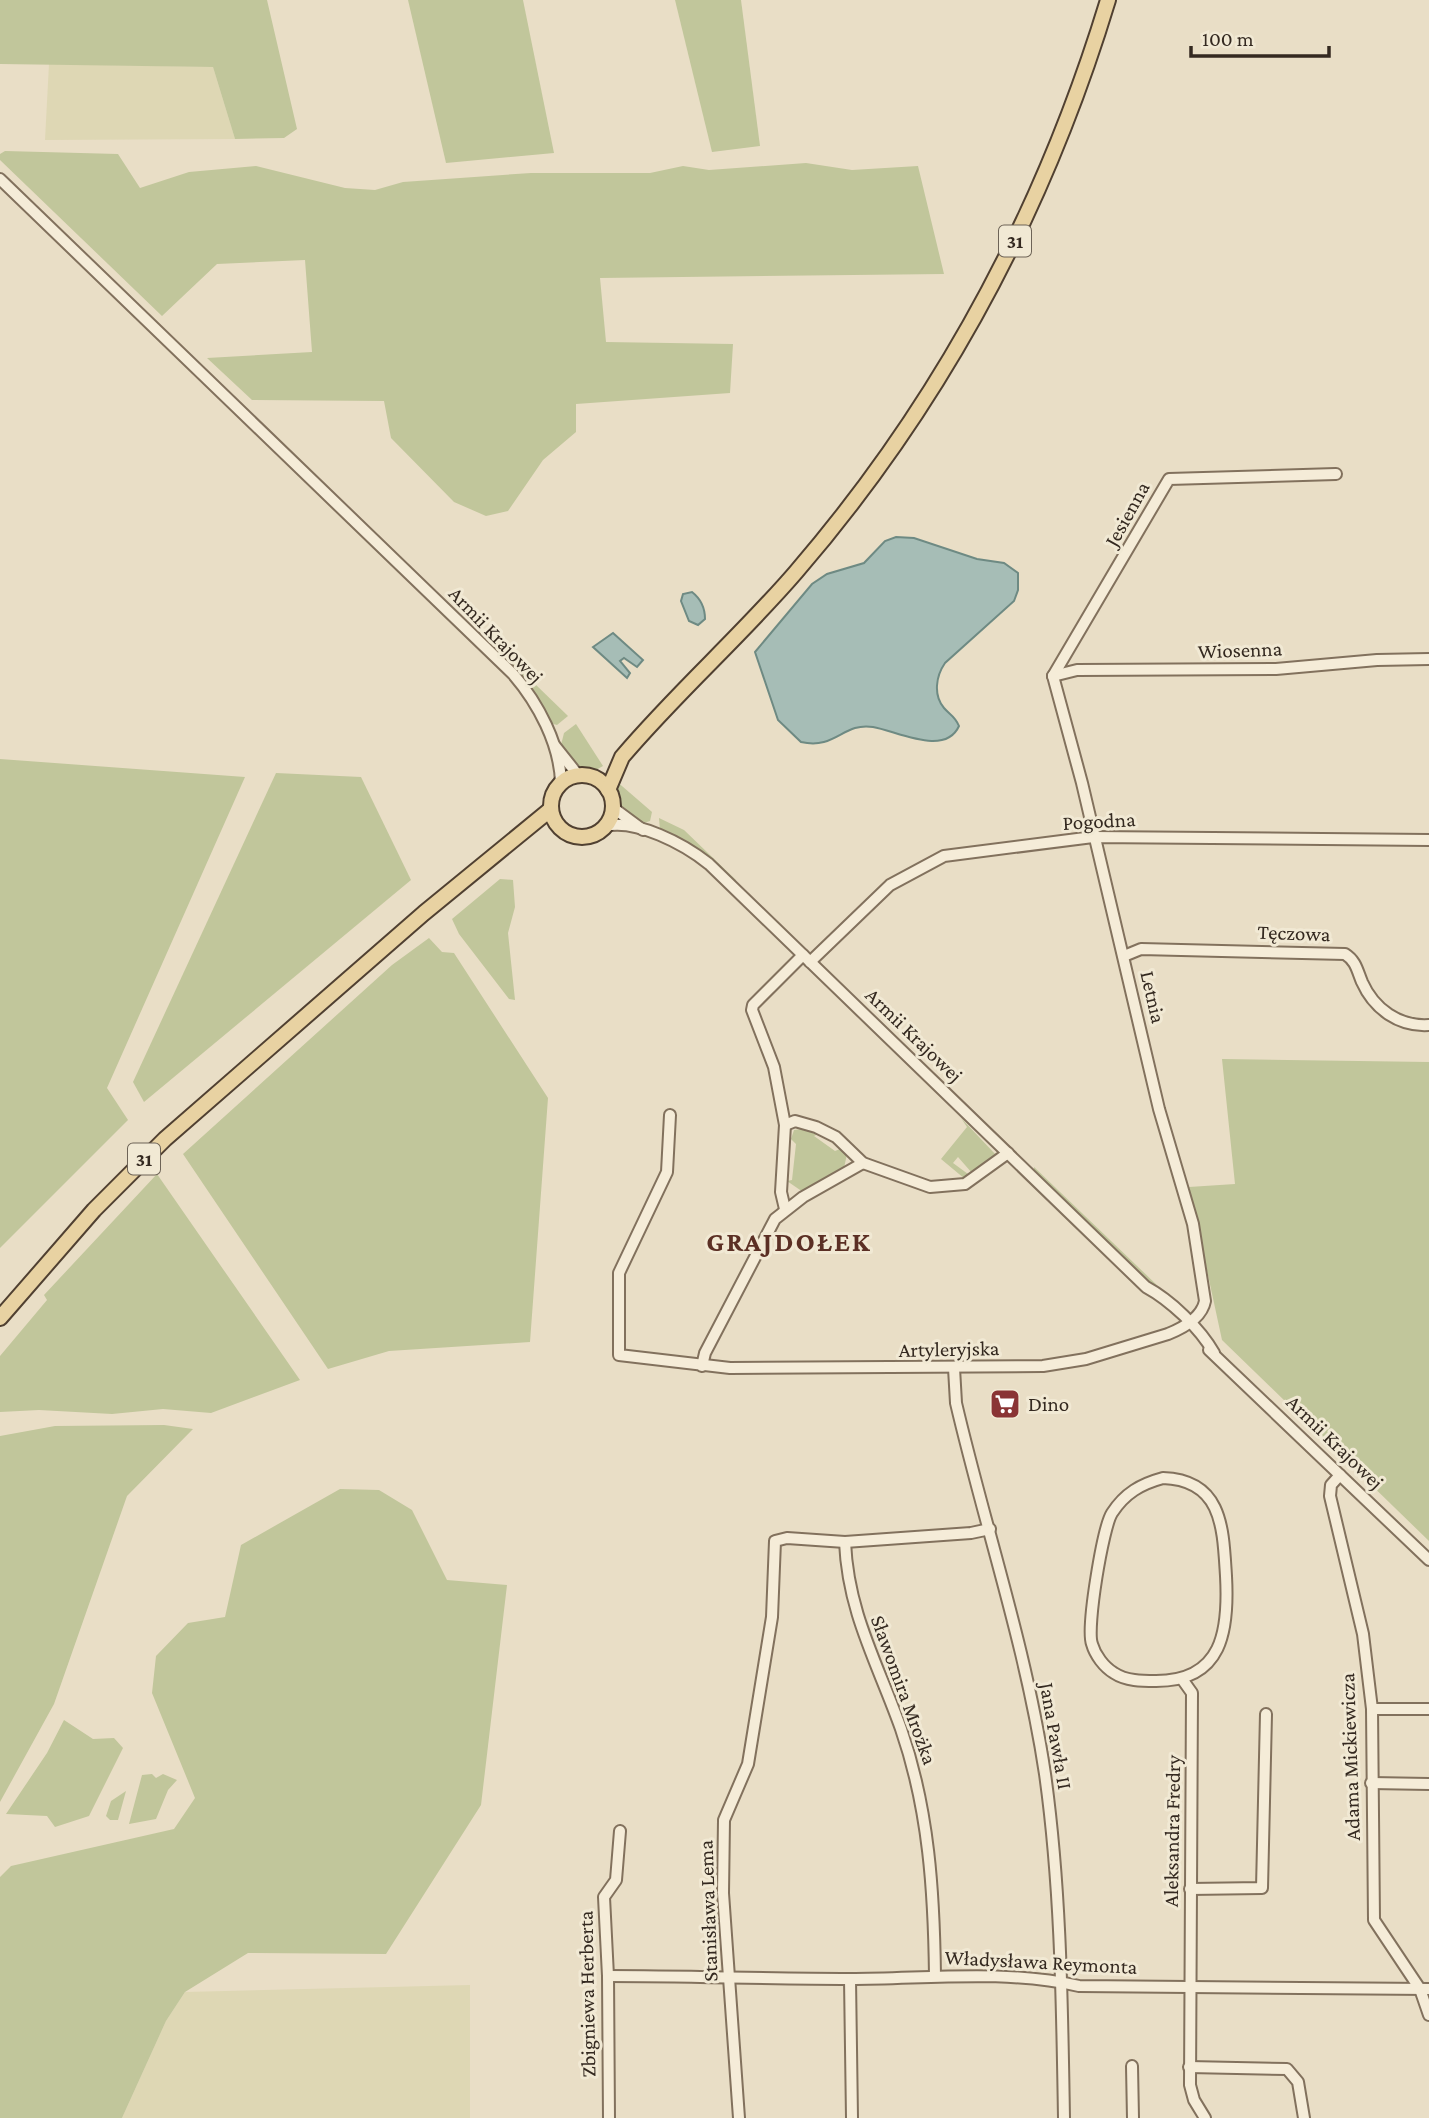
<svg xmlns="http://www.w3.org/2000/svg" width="1429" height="2118" viewBox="0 0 1429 2118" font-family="'Crimson Pro',serif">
  <rect width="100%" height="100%" fill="#e9dec6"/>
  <g fill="#ded7b4">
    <path d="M49,64L213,67L235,139L45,140Z"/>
    <path d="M470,1985V2118H122L166,2021L185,1992Z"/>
  </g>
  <g fill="#c1c69b">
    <path d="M0,0H267L297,129L284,138L235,139L213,67L0,64Z"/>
    <path d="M408,0H523L554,153L446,163Z"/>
    <path d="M675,0H741L760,146L712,152Z"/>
    <path d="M5,151L118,154L140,188L189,172L256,166L345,188L375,190L403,182L531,173H650L683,166L709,170L806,163L852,170L918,166L944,274L600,278L606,342L733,344L730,393L576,404V432L543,460L508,511L486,516L454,502L391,438L384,401L252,400L207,358L312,352L305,260L217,264L162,316L0,160V154Z"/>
    <path d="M503,653L568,716L557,725L550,723L501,658Z"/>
    <path d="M576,724L603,766L594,771L579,769L561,745L564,733Z"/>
    <path d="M0,759L245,777L107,1088L128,1120L0,1248Z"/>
    <path d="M276,773L361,777L411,880L144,1102L133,1082Z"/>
    <path d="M615,780L652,812L650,821L644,823C623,814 613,805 615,780Z"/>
    <path d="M659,818L684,830L736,880L734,882L693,846L660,830Z"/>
    <path d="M500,879L513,880L515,907L508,933L515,1000L509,999L459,934L452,919Z"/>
    <path d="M429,938L442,952L454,953L548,1098L530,1342L389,1351L328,1369L183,1154L392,965Z"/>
    <path d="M1222,1059L1429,1062V1541L1222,1340L1189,1187L1235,1184Z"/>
    <path d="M961,1118L996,1155L972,1173L958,1157L953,1163L968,1174L965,1179L941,1159L967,1127Z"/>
    <path d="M809,1128L820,1133L814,1136L835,1151L840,1149L847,1154L844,1168L803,1192L787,1181L792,1180L796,1144L791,1139L794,1130Z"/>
    <path d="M1034,1167L1161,1289L1162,1293L1034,1171Z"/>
    <path d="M157,1174L300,1380L211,1413L163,1409L112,1414L39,1410L0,1412V1356L47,1300L44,1295Z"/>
    <path d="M164,1425L193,1429L127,1496L54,1704L0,1802V1436L55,1426Z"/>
    <path d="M340,1489L379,1490L412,1510L447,1580L507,1585L481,1805L386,1954L248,1953L185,1992L166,2021L122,2118H0V1877L11,1866L174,1829L195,1798L152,1693L156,1656L188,1623L225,1617L241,1545Z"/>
    <path d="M64,1720L93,1739L114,1738L123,1748L89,1816L55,1827L47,1816L6,1814L47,1753Z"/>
    <path d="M152,1774L156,1778L163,1774L177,1780L168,1790L156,1819L129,1824L142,1775Z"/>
    <path d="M126,1791L118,1820H110L106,1816L111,1801Z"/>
  </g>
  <g fill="#a6bdb6" stroke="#6e8a83" stroke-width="2">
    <path d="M896,537L914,538L977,559L1004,563L1018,573V590L1014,601L945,663C936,676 933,695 944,708C950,715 955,716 959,726C945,757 897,731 873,727C843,722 836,750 801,742L778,720L755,652L812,584L827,574L864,563L885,541Z"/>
    <path d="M692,592C701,599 705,608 705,619L698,625L689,621L681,601L683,594Z"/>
    <path d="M613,633L643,660L637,667L624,658L620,661L630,673L627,678L593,647Z"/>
  </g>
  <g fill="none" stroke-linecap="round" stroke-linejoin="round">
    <g stroke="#82715d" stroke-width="14">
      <g id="minor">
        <path d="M0,179L513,674C538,703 560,744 561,783"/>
        <path d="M1053,676L1169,479L1336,474"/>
        <path d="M1053,676L1077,670L1276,669L1377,660L1429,659"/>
        <path d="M555,746L578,775"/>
        <path d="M612,807L643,830"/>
        <path d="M605,826C637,819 684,844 709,864L1146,1287C1170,1300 1200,1328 1214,1353"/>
        <path d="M1124,956L1141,949L1345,954C1356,961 1357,970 1362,982C1374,1009 1399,1027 1429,1025"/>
        <path d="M810,962L890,885L944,856L1093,837L1429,840"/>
        <path d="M670,1115L667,1172L619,1273V1355L730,1368L1043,1366L1086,1359L1168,1334C1183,1328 1202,1317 1205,1301L1193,1224L1159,1109L1082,783L1053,676"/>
        <path d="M785,1125L795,1121L816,1127L836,1137L863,1163L930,1187L965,1184L1008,1153"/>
        <path d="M785,1209L781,1192L785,1125L774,1067L752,1010L753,1005L803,955"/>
        <path d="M1209,1350L1429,1560"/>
        <path d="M702,1366L705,1353L775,1219L803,1197L863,1163"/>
        <path d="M954,1368L956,1403C985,1527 1026,1647 1045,1774C1061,1888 1062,2003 1064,2118"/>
        <path d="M1340,1475L1331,1485L1330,1496L1363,1634L1372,1709L1374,1920L1420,1989L1429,2015"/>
        <path d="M1163,1478C1223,1480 1223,1529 1226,1576C1229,1630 1223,1681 1156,1681C1142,1681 1126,1681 1114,1673C1104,1667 1095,1655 1092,1644C1086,1628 1103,1527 1112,1513C1125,1493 1141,1484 1163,1478Z"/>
        <path d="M845,1542C848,1613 878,1664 901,1729C929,1810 934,1892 935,1976"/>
        <path d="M1182,1679L1192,1693L1190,2085L1194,2100L1205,2118"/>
        <path d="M1372,1709H1429"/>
        <path d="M1371,1783L1429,1784"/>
        <path d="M1190,1889L1262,1888L1266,1714"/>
        <path d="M608,1976C689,1976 769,1979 850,1979C926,1979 1004,1969 1079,1986L1429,1989"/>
        <path d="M850,1979L852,2118"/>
        <path d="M1132,2066L1133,2118"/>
        <path d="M1189,2067L1287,2069L1298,2082L1304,2118"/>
        <path d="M609,2118L608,1976L604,1897L616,1880L620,1831"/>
        <path d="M739,2118L723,1893L724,1820L748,1764L772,1617L775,1541L787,1538L845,1542L971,1533L990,1529"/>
      </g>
    </g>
    <g stroke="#504031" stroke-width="18">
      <g id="major">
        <circle cx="582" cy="806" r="31"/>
        <path d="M608,790L622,757C677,692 741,636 796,572C940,405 1044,211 1108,0"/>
        <path d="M0,1318L94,1210L165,1139L424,913L551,809"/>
      </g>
    </g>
    <use href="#minor" stroke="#f5ecd8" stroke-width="10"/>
    <use href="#major" stroke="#e8d2a2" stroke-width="14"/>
  </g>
  <defs>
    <g id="supermarket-square" transform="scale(1.575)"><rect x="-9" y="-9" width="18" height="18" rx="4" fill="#8a3435" stroke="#f1e9d4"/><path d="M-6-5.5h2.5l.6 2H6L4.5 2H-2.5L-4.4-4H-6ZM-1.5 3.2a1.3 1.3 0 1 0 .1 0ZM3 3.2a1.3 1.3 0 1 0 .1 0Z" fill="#fff"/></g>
  </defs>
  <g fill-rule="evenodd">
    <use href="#supermarket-square" x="1005" y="1404"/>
  </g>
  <g text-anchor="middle" stroke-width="6" stroke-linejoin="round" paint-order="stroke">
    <g fill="#f1e9d4" stroke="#6d6356" stroke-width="2">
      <rect x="999" y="225.5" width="32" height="31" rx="5"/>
      <rect x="128" y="1143.5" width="32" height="31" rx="5"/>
    </g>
    <g font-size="19" font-weight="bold" fill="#342920">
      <text x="1015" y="248">31</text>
      <text x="144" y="1166">31</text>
    </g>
    <g font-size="21" fill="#342920" stroke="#f1e9d4">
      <text transform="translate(1127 514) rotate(-61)" y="7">Jesienna</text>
      <text transform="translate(496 635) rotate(46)" y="7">Armii Krajowej</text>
      <text transform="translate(1240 650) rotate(-2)" y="7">Wiosenna</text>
      <text transform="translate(1099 821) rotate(-3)" y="7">Pogodna</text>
      <text transform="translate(1294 933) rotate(2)" y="7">Tęczowa</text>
      <text transform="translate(1153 997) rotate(77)" y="7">Letnia</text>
      <text transform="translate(914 1035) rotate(44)" y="7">Armii Krajowej</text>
      <text transform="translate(949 1349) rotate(-1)" y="7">Artyleryjska</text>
      <text transform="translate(1335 1442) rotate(44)" y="7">Armii Krajowej</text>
      <text transform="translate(904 1690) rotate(70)" y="7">Sławomira Mrożka</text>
      <text transform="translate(1056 1736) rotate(80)" y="7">Jana Pawła II</text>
      <text transform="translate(1350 1757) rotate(-92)" y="7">Adama Mickiewicza</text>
      <text transform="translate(1172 1831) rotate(-89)" y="7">Aleksandra Fredry</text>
      <text transform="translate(708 1911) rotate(-92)" y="7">Stanisława Lema</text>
      <text transform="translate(1041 1962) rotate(3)" y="7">Władysława Reymonta</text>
      <text transform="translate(587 1994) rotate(-91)" y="7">Zbigniewa Herberta</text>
    </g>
    <g font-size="21" fill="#342920" stroke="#f1e9d4" text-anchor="start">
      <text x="1028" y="1411">Dino</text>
    </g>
    <g font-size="28" font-weight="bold" letter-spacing="2" fill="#5b2f24" stroke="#f1e9d4">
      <text x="789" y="1251">GRAJDOŁEK</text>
    </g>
  </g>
  <path d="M1191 46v10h138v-10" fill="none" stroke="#342920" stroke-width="3.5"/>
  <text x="1202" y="46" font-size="21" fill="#342920" stroke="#f1e9d4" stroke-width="5" paint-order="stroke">100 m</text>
</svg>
